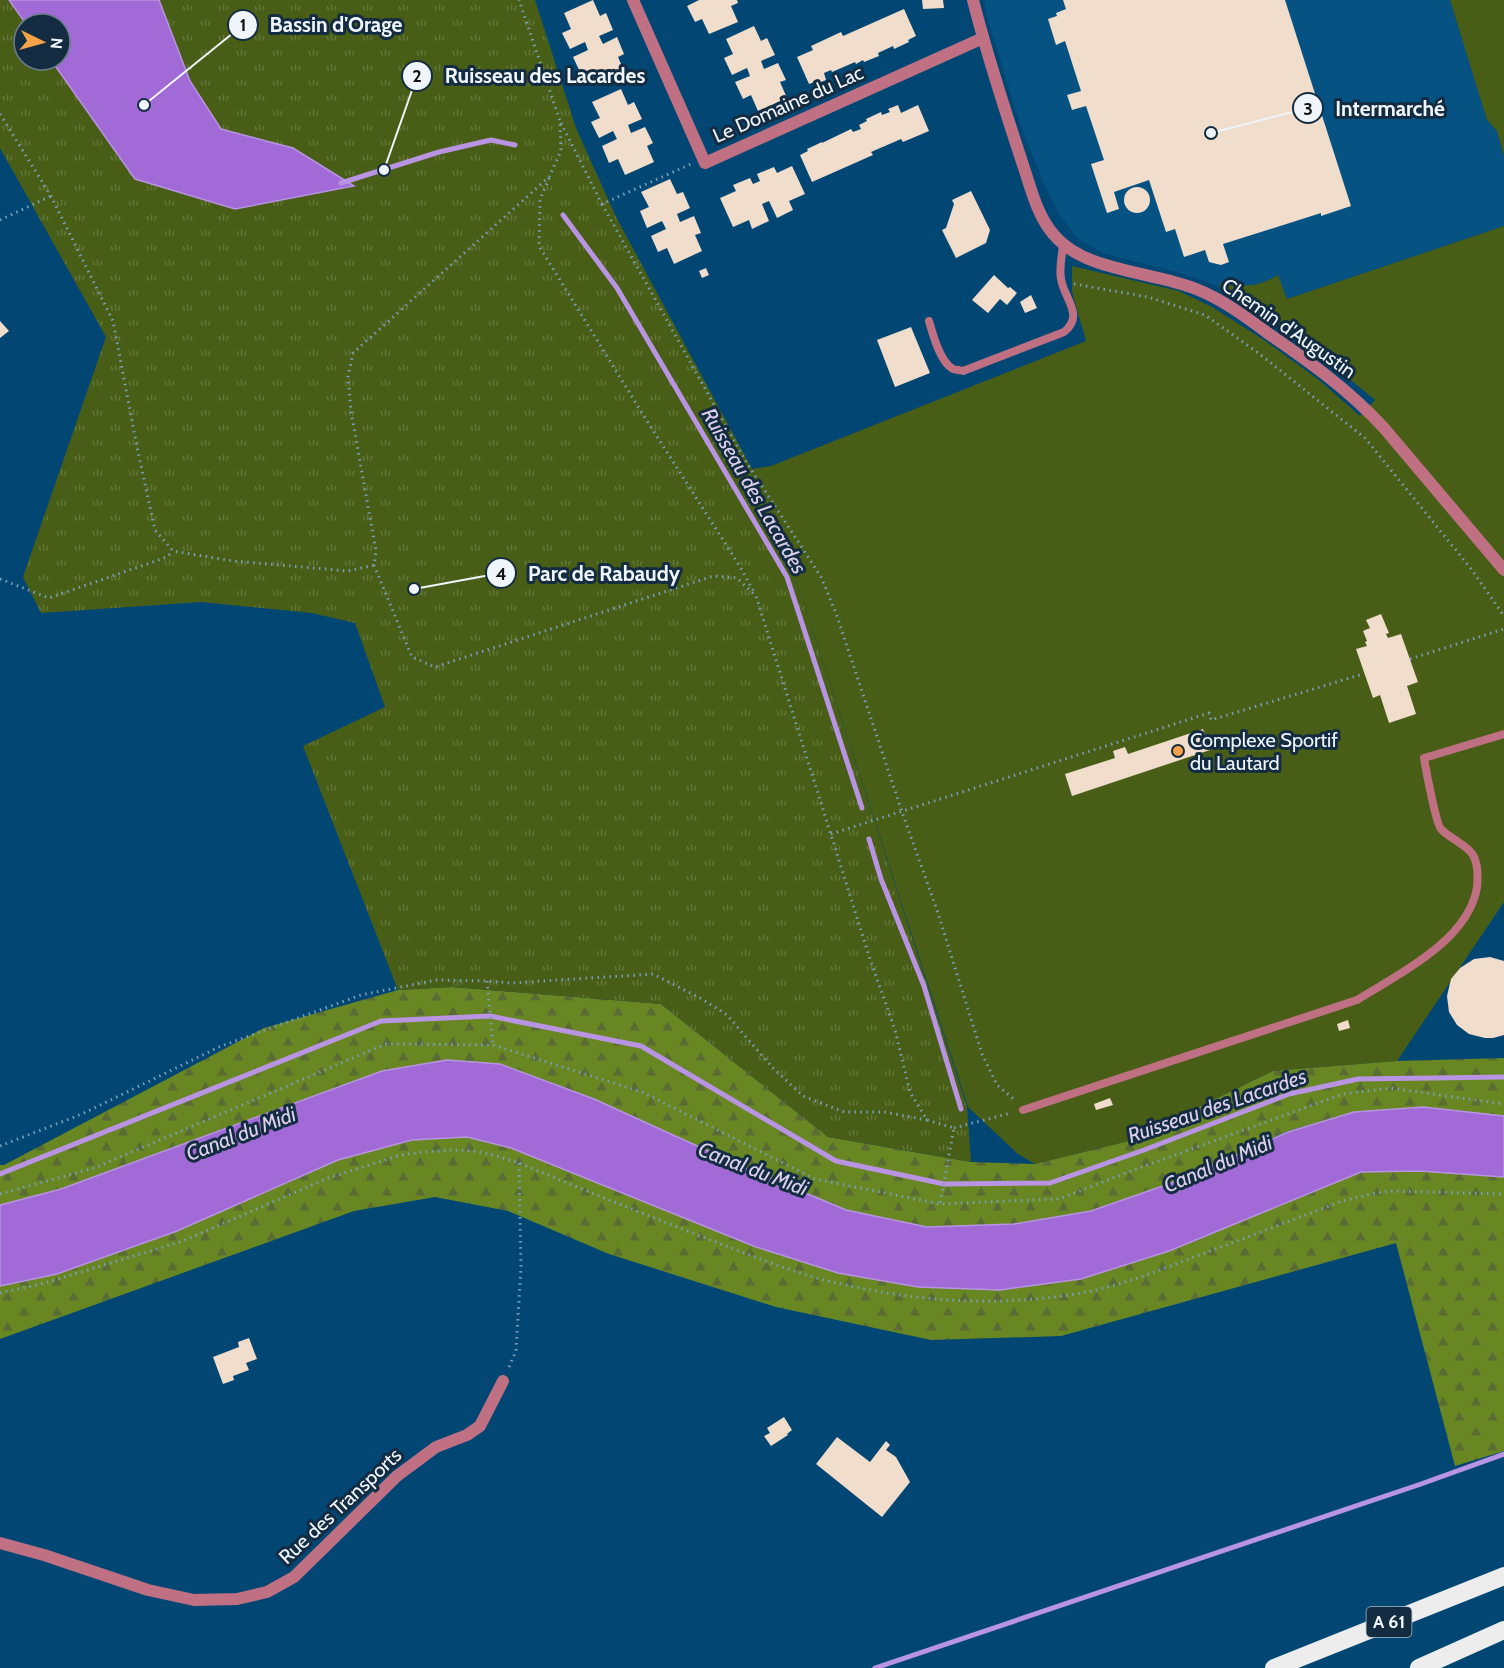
<svg xmlns="http://www.w3.org/2000/svg" width="1504" height="1668" viewBox="0 0 1504 1668" font-family="Cabin,sans-serif">
  <defs>
    <pattern id="forest-firs" width="22" height="20" patternUnits="userSpaceOnUse" patternTransform="scale(1.5)"><rect width="22" height="20" fill="#688722"/><path d="M5 1l3.5 6h-7zM16 11l3.5 6h-7z" fill="#5a6c34"/></pattern>
    <pattern id="park-tufts" width="24" height="20" patternUnits="userSpaceOnUse" patternTransform="scale(1.5)"><rect width="24" height="20" fill="#485e16"/><path d="M3 7l-1-3M5 7V3M7 7l1-3M15 17l-1-3M17 17v-4M19 17l1-3" fill="none" stroke="#637639"/></pattern>
  </defs>
  <rect width="100%" height="100%" fill="#024774"/>
  <path fill="#055283" d="M984,0H1450L1487,120L1497,131L1504,156V226L1286,299L1278,275L1267,281L1253,287L1239,285L1223,281L1219,286L1177,272L1102,253L1076,237L1059,214L1046,188L1019,121L987,17Z"/>
  <g fill="#485e16">
    <path d="M1450,0H1504V156L1497,131L1487,120Z"/>
    <path d="M1504,226V902L1397,1061L1273,1071L1129,1141L1035,1164L1018,1154L968,1107L803,600L752,469L771,466L1086,341L1072,292V266L1179,291L1212,307L1264,340L1319,380L1360,416L1375,400C1325,359 1275,319 1219,286L1223,281C1247,287 1256,288 1278,275L1287,299Z"/>
  </g>
  <path fill="url(#forest-firs)" d="M452,987L661,1004L828,1137L971,1162L1035,1164L1129,1141L1273,1071L1397,1061L1504,1058V1451L1455,1466L1396,1243L1061,1336L931,1340L776,1307L609,1254L508,1211L435,1197L354,1211L0,1339V1286L57,1274L177,1231L338,1160L412,1140L467,1137L511,1148L756,1247L838,1273L918,1287L1000,1290L1081,1279L1169,1251L1361,1172L1395,1171L1354,1112L1288,1131L1177,1181L1091,1211L1014,1224L927,1227L846,1210L739,1165L594,1099L500,1064L447,1060L382,1071L61,1189L0,1205V1165H4L264,1028L398,990Z"/>
  <path fill="url(#park-tufts)" fill-rule="evenodd" d="M0,0H535L576,128L616,217L752,469L803,600L967,1107L971,1162L828,1137L661,1004L452,987L398,990L303,746L385,707L355,623L312,613L201,602L41,613L23,577L106,337L0,148ZM24,24H60V60H24Z"/>
  <g fill="#a16ad7" stroke="#b894e2" stroke-width="1.5">
    <path d="M9,0H159L190,81L221,129L293,148L354,186L235,209L135,179L51,60H60V24H26Z"/>
    <path d="M447,1060L500,1064L594,1099L739,1165L846,1210L927,1227L1014,1224L1091,1211L1177,1181L1288,1132L1354,1112L1423,1107L1504,1116V1177L1419,1171L1361,1172L1169,1251L1081,1279L1000,1290L918,1287L838,1273L756,1247L511,1148L467,1137L412,1140L338,1160L177,1231L57,1274L0,1286V1205L61,1189L382,1071Z"/>
  </g>
  <g fill="none" stroke-linecap="round" stroke-linejoin="round">
    <g stroke="#b894e2" stroke-width="5">
      <path d="M341,183L439,152L491,140L515,145"/>
      <path d="M563,215L617,288L787,577L862,808"/>
      <path d="M869,839L881,879L924,986L961,1109"/>
      <path d="M0,1174L381,1021L490,1016L641,1046L836,1161L944,1184L1050,1183L1144,1150L1289,1094L1358,1079L1504,1077"/>
      <path d="M875,1668L1421,1484L1504,1454"/>
    </g>
  </g>
  <g fill="#f1ddcb">
    <path d="M593,0L600,16L606,13L613,30L599,36L603,44L617,37L624,54L618,57L625,73L597,85L589,70L581,74L573,57L588,50L585,42L570,49L562,33L571,29L564,13Z"/>
    <path d="M699,0H737L738,3L731,6L738,22L709,34L702,19L695,22L687,6Z"/>
    <path d="M922,0H943L944,8L923,9Z"/>
    <path d="M1063,0H1285L1351,206L1321,216V213L1223,244L1229,262L1221,265L1209,262L1205,250L1184,257L1175,229L1166,232L1149,180L1114,192L1119,209L1107,213L1091,164L1104,160L1086,106L1072,110L1067,95L1081,91L1065,41L1056,45L1048,19L1057,16L1056,13L1066,9Z"/>
    <path d="M904,9L916,36L908,40L909,42L894,49L893,46L878,53L879,56L864,62L863,60L856,64L855,62L832,72L831,70L824,73L826,80L818,83L817,81L809,84L797,57L813,50L811,46L841,32L843,36Z"/>
    <path d="M754,26L761,41L767,38L775,55L761,61L764,69L778,63L786,80L780,82L787,98L758,111L751,95L743,99L735,82L750,76L747,68L732,75L724,58L733,54L726,39Z"/>
    <path d="M621,89L628,105L634,102L642,119L628,125L631,133L645,127L653,143L647,146L654,162L625,175L618,159L609,163L602,146L617,139L613,131L599,138L591,122L600,118L592,102Z"/>
    <path d="M898,105L901,113L918,105L929,131L903,142L901,139L871,152L873,155L812,182L800,155L808,151L807,149L822,142V143L851,129L853,132L861,129L859,125L867,121L866,119L881,112L882,115L890,112L888,109Z"/>
    <path d="M792,166L805,194L789,201L793,210L777,218L769,201L762,204L769,221L752,229L749,220L733,227L720,198L736,191L733,185L750,178L753,184L760,181L757,174L774,167L777,173Z"/>
    <path d="M670,179L677,194L683,192L690,208L677,214L680,222L694,216L701,233L695,235L702,251L674,264L667,248L658,252L651,236L666,229L662,221L647,228L640,211L649,207L641,192Z"/>
    <circle cx="1137" cy="200" r="13"/>
    <path d="M971,191L990,230L986,243L956,258L942,230L946,228L954,204L952,200Z"/>
    <path d="M706,268L709,275L702,278L699,271Z"/>
    <path d="M994,275L1008,288L1010,287L1017,293L1007,305L1000,299L988,313L972,300Z"/>
    <path d="M1031,295L1037,308L1025,313L1020,302Z"/>
    <path d="M0,321L9,331L0,338Z"/>
    <path d="M911,327L930,373L895,387L877,340Z"/>
    <path d="M1381,614L1389,633L1386,634L1388,638L1401,634L1418,682L1407,686L1416,714L1389,723L1380,695L1373,698L1356,649L1367,646L1365,642L1367,641L1363,631L1370,628L1366,620Z"/>
    <path d="M1203,729L1210,750L1072,796L1065,774L1115,758L1113,751L1125,747L1128,754Z"/>
    <path d="M1490,957L1504,961V1035L1493,1038H1485L1469,1034L1457,1025L1449,1012L1447,996L1451,979L1460,968L1474,959Z"/>
    <path d="M1348,1020L1350,1028L1339,1031L1337,1024Z"/>
    <path d="M1110,1098L1113,1105L1096,1110L1094,1104Z"/>
    <path d="M249,1338L257,1359L246,1363L249,1370L233,1376L234,1380L223,1384L213,1357L239,1347L238,1342Z"/>
    <path d="M784,1417L792,1430L787,1434L788,1435L771,1446L764,1436L770,1433L767,1428Z"/>
    <path d="M837,1437L870,1462L886,1441L890,1445L886,1450L896,1457L910,1482L882,1517L816,1464Z"/>
  </g>
  <g fill="none" stroke-linecap="round" stroke-linejoin="round">
    <g stroke="#7a9fb8" stroke-width="3" stroke-dasharray="1.5 4.5" stroke-linecap="butt">
      <path d="M0,114L51,196L113,321L137,447L155,530L173,551L233,561L348,571L374,565L376,551L351,411L348,377L353,353L549,177L561,151L560,121L519,0"/>
      <path d="M561,123L602,204L691,164"/>
      <path d="M549,178L540,200L539,246L642,413L739,565L754,592"/>
      <path d="M602,204L745,460L821,577L836,613L902,812L937,910L982,1054L997,1085L1016,1101"/>
      <path d="M0,220L51,196"/>
      <path d="M1074,284L1148,297L1205,315L1257,352L1365,438L1472,570L1504,616"/>
      <path d="M374,565L412,657L435,667L713,576L737,578L756,596L870,959L895,1030L910,1092L927,1120L954,1128L940,1204"/>
      <path d="M0,579L49,598L167,557L173,551"/>
      <path d="M1410,659L1504,629"/>
      <path d="M831,834L1209,713L1211,720L1363,674"/>
      <path d="M487,981L493,1045"/>
      <path d="M954,1128L1011,1113"/>
      <path d="M0,1146L82,1114L219,1047L361,995L436,980L487,981L512,983L653,974L702,999L727,1015L772,1067L803,1096L844,1112H884L927,1120"/>
      <path d="M0,1194L94,1168L386,1044L493,1045L642,1092L815,1179L940,1204L1059,1199L1131,1171L1343,1094L1390,1088L1504,1104"/>
      <path d="M0,1293L45,1283L183,1241L328,1178L401,1155L422,1152L451,1150L474,1151L493,1155L519,1163C579,1188 639,1212 700,1236C748,1254 796,1275 846,1285C922,1302 1003,1307 1081,1293C1122,1286 1162,1269 1202,1254C1248,1237 1295,1219 1342,1201L1371,1194L1391,1191L1504,1194"/>
      <path d="M509,1367L516,1351L521,1266L519,1163"/>
    </g>
    <g stroke="#bf7082" stroke-width="8">
      <path d="M929,321C933,335 940,362 953,369C955,370 961,370 963,371L1064,332C1085,315 1064,299 1061,279C1059,268 1062,256 1063,245"/>
      <path d="M1023,1110L1357,1000C1399,974 1469,940 1477,887C1478,877 1478,864 1473,855C1467,845 1449,838 1441,829C1436,824 1426,770 1424,758L1504,734"/>
    </g>
    <g stroke="#bf7082" stroke-width="12">
      <path d="M633,0L705,163L983,38"/>
      <path d="M973,0C987,56 1005,110 1023,165C1031,188 1037,216 1054,235C1085,272 1152,271 1196,289C1222,299 1246,317 1269,334C1310,362 1350,391 1384,428L1504,570"/>
      <path d="M0,1543L44,1555L148,1590L194,1600L237,1599L267,1592L294,1577L397,1476L436,1447L467,1435L480,1426L503,1381"/>
    </g>
    <g stroke="#ededed" stroke-width="18">
      <path d="M1274,1668L1504,1576"/>
      <path d="M1419,1668L1504,1630"/>
    </g>
  </g>
  <circle fill="#f5a346" stroke="#142c41" stroke-width="2" cx="1178" cy="751" r="6"/>
  <g text-anchor="middle" stroke-width="6" stroke-linejoin="round" paint-order="stroke">
    <rect fill="#142c41" stroke="#adb9c2" stroke-width="1.5" x="1366.5" y="1607" width="45" height="30" rx="4.5"/>
    <g font-size="18" font-weight="bold" fill="#eff5fa">
      <text x="1389" y="1628">A 61</text>
    </g>
    <g font-size="20" fill="#eff5fa" stroke="#142c41">
      <text transform="translate(788 104) rotate(-24)" y="7">Le Domaine du Lac</text>
      <text transform="translate(1289 328) rotate(35)" y="7">Chemin d'Augustin</text>
      <text transform="translate(340 1506) rotate(-43)" y="7">Rue des Transports</text>
    </g>
    <g font-size="20" fill="#eff5fa" stroke="#142c41" text-anchor="start">
      <text x="1190" y="747">Complexe Sportif<tspan x="1190" dy="23">du Lautard</tspan></text>
    </g>
    <g font-size="21" font-style="italic" fill="#dcd0eb" stroke="#142c41">
      <text transform="translate(754 491) rotate(60)" y="7">Ruisseau des Lacardes</text>
      <text transform="translate(1217 1106) rotate(-19)" y="7">Ruisseau des Lacardes</text>
      <text transform="translate(241 1134) rotate(-21)" y="7">Canal du Midi</text>
      <text transform="translate(1218 1164) rotate(-23)" y="7">Canal du Midi</text>
      <text transform="translate(753 1169) rotate(21)" y="7">Canal du Midi</text>
    </g>
  </g>
  <path fill="none" stroke="#eff5fa" stroke-width="2" d="M144 105L243 25M384 170L417 76M1211 133L1308 108M414 589L501 573"/>
  <g fill="#eff5fa" stroke="#142c41" stroke-width="2">
    <circle cx="144" cy="105" r="6"/>
    <circle cx="384" cy="170" r="6"/>
    <circle cx="1211" cy="133" r="6"/>
    <circle cx="414" cy="589" r="6"/>
    <circle cx="243" cy="25" r="15"/>
    <circle cx="417" cy="76" r="15"/>
    <circle cx="1308" cy="108" r="15"/>
    <circle cx="501" cy="573" r="15"/>
  </g>
  <g font-size="18" text-anchor="middle" font-weight="bold" fill="#111">
    <text x="243" y="31">1</text>
    <text x="417" y="82">2</text>
    <text x="1308" y="115">3</text>
    <text x="501" y="580">4</text>
  </g>
  <g font-size="21" text-anchor="middle" font-weight="bold" fill="#eff5fa" stroke="#142c41" stroke-width="6" stroke-linejoin="round" paint-order="stroke">
    <text x="336" y="32">Bassin d'Orage</text>
    <text x="545" y="83">Ruisseau des Lacardes</text>
    <text x="1390" y="116">Intermarché</text>
    <text x="604" y="581">Parc de Rabaudy</text>
  </g>
  <g transform="translate(42 42) rotate(95)"><circle r="28" fill="#142c41" stroke="#6c7c8b" stroke-width="1.5"/>
  <path d="M0-4.5L10 22L0 15L-10 22Z" fill="#f5a346"/>
  <text y="-9" font-size="16" font-weight="bold" text-anchor="middle" fill="#eff5fa">N</text>
  </g>
</svg>
